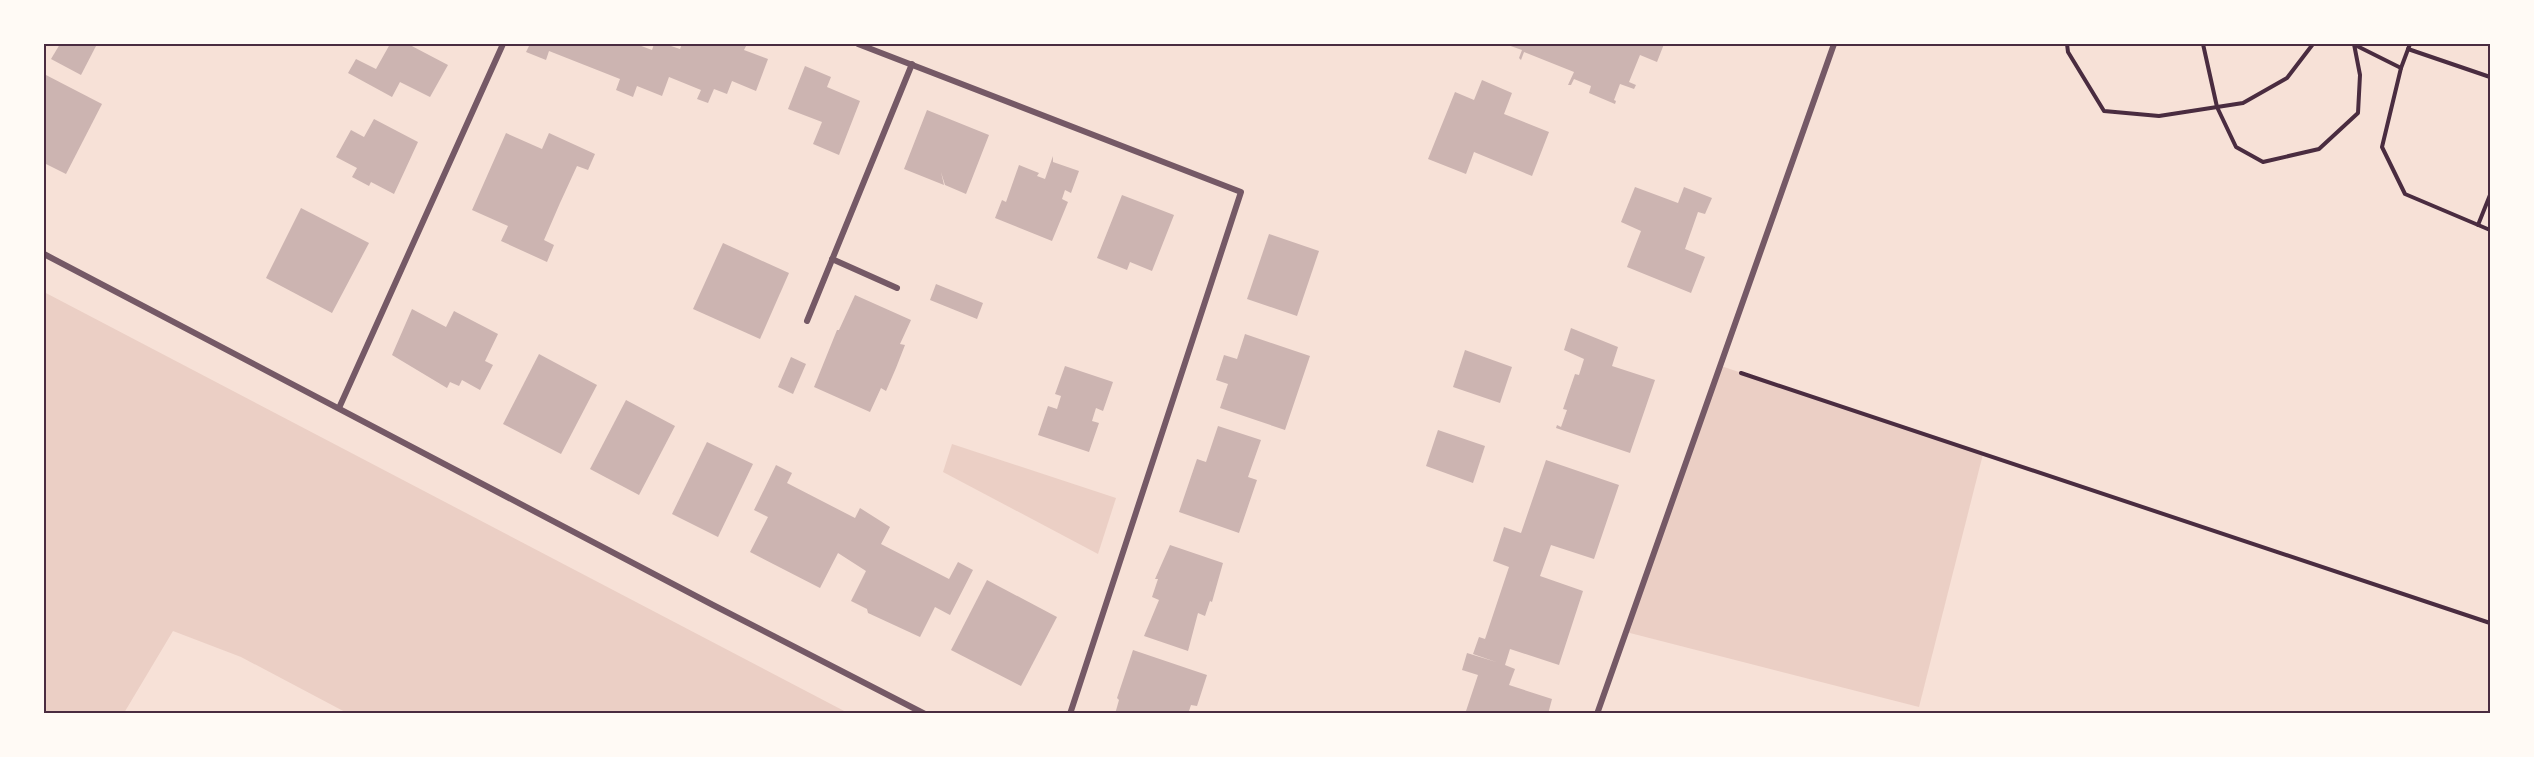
<svg xmlns="http://www.w3.org/2000/svg" width="2534" height="757" viewBox="0 0 2534 757" font-family="'Sofia Sans Condensed',sans-serif">
  <rect width="100%" height="100%" fill="#f7e1d7"/>
  <g fill="#ebcfc5">
    <path d="M44,292L848,713H347L241,657L173,631L124,713H44Z"/>
    <path d="M1721,366L1983,454L1919,707L1626,632Z"/>
    <path d="M952,444L1116,498L1098,554L943,472Z"/>
  </g>
  <g fill="#ccb4b1">
    <path d="M60,44H92L96,46L81,75L51,59Z"/>
    <path d="M390,44H408L448,65L430,97L400,82L392,97L348,73L356,59L376,69Z"/>
    <path d="M530,44H636L652,50L654,44H665L680,49L682,44H747L744,50L768,59L756,91L732,81L727,94L714,89L708,103L697,99L701,90L669,77L662,96L637,86L633,97L616,90L620,79L549,51L546,60L526,52Z"/>
    <path d="M1505,44H1664L1657,62L1640,55L1629,82L1636,85L1634,89L1620,84L1614,100L1616,101L1615,104L1589,93L1591,86L1574,79L1571,85H1568L1574,72L1524,52L1521,60L1519,58L1522,50Z"/>
    <path d="M805,66L831,77L827,87L860,101L839,155L813,144L822,122L788,109Z"/>
    <path d="M44,74L102,104L66,174L44,163Z"/>
    <path d="M1482,80L1512,93L1504,114L1549,132L1532,176L1474,152L1466,174L1428,159L1455,92L1474,100Z"/>
    <path d="M927,110L989,135L966,194L945,185L941,172L944,185L904,169Z"/>
    <path d="M374,119L418,142L394,194L371,182L369,186L352,177L357,168L336,157L351,130L364,137Z"/>
    <path d="M506,133L542,149L549,133L595,154L588,170L577,166L560,203L544,240L554,245L547,262L501,241L508,226L472,210Z"/>
    <path d="M1053,156V162L1079,171L1071,193L1065,190L1062,199L1068,202L1052,241L995,218L1002,200L1006,202L1019,165L1039,173L1037,176L1045,179Z"/>
    <path d="M1635,187L1678,203L1684,187L1712,198L1705,214L1698,212L1685,249L1705,257L1691,293L1627,267L1641,231L1621,222Z"/>
    <path d="M1122,195L1174,215L1152,271L1130,262L1127,270L1097,258Z"/>
    <path d="M301,208L369,243L332,313L266,278Z"/>
    <path d="M1269,234L1319,251L1297,316L1247,299Z"/>
    <path d="M723,243L789,273L760,339L693,309Z"/>
    <path d="M936,284L983,303L977,319L930,300Z"/>
    <path d="M855,295L911,320L900,344L905,345L896,368L886,391L881,388L870,412L814,387L837,330H839Z"/>
    <path d="M412,309L446,327L454,311L498,334L485,361L493,365L480,390L462,380L459,386L450,382L447,388L392,355Z"/>
    <path d="M1571,328L1618,347L1612,366L1655,380L1630,453L1556,428L1557,425L1561,427L1567,410L1563,409L1575,374L1579,375L1584,359L1564,350Z"/>
    <path d="M1245,334L1310,356L1285,430L1220,408L1228,384L1216,380L1224,355L1237,359Z"/>
    <path d="M1465,350L1512,367L1500,403L1453,387Z"/>
    <path d="M539,354L597,385L561,454L503,424Z"/>
    <path d="M791,357L806,364L793,394L778,387Z"/>
    <path d="M1065,366L1113,382L1103,411L1096,408L1092,421L1099,423L1089,452L1038,435L1048,406L1057,409L1061,396L1055,394Z"/>
    <path d="M626,400L675,426L639,495L590,469Z"/>
    <path d="M1218,426L1261,440L1248,477L1257,480L1239,533L1179,512L1197,459L1206,462Z"/>
    <path d="M1438,430L1485,446L1473,483L1426,466Z"/>
    <path d="M707,442L753,464L718,537L672,514Z"/>
    <path d="M1546,460L1619,485L1594,559L1551,545L1540,576L1583,591L1559,665L1510,649L1505,665L1515,669L1509,685L1552,699L1548,714H1465L1478,675L1462,670L1467,653L1496,662L1473,654L1479,637L1485,639L1509,567L1493,561L1504,527L1521,533Z"/>
    <path d="M776,465L792,473L787,483L855,518L860,508L890,527L881,544L949,579L958,562L973,570L950,615L935,607L920,637L868,613L867,609L851,601L866,571L838,553L820,588L750,552L768,517L754,510Z"/>
    <path d="M1170,545L1223,563L1212,602L1210,601L1205,616L1198,613L1188,651L1144,636L1159,600L1152,597L1158,579H1155Z"/>
    <path d="M987,580L1057,617L1021,686L951,650Z"/>
    <path d="M1133,650L1207,675L1197,706L1191,705L1188,714H1115L1119,700L1117,698Z"/>
  </g>
  <g fill="none" stroke-linecap="round" stroke-linejoin="round">
    <g stroke="#4a2c40" stroke-width="4">
      <path d="M2067,44L2068,52L2104,111L2159,116L2243,103L2287,78L2313,44"/>
      <path d="M2203,44L2217,107L2236,147L2263,162L2319,149L2358,113L2360,75L2354,44"/>
      <path d="M2353,44L2401,68L2410,44"/>
      <path d="M2408,49L2490,77"/>
      <path d="M2401,68L2382,147L2405,194L2490,230"/>
      <path d="M2478,225L2490,195"/>
      <path d="M1741,373L2490,623"/>
    </g>
    <g stroke="#755966" stroke-width="6">
      <path d="M858,44L1241,192L1070,714"/>
      <path d="M44,254L713,605L925,714"/>
      <path d="M832,259L897,288"/>
      <path d="M807,321L912,64"/>
      <path d="M339,408L503,44"/>
      <path d="M1597,714L1834,44"/>
    </g>
  </g>
  <rect width="2534" height="757" fill="none" stroke="#fffaf5" stroke-width="90"/>
  <rect x="45" y="45" width="2444" height="667" fill="none" stroke="#4a2c40" stroke-width="2"/>
</svg>
